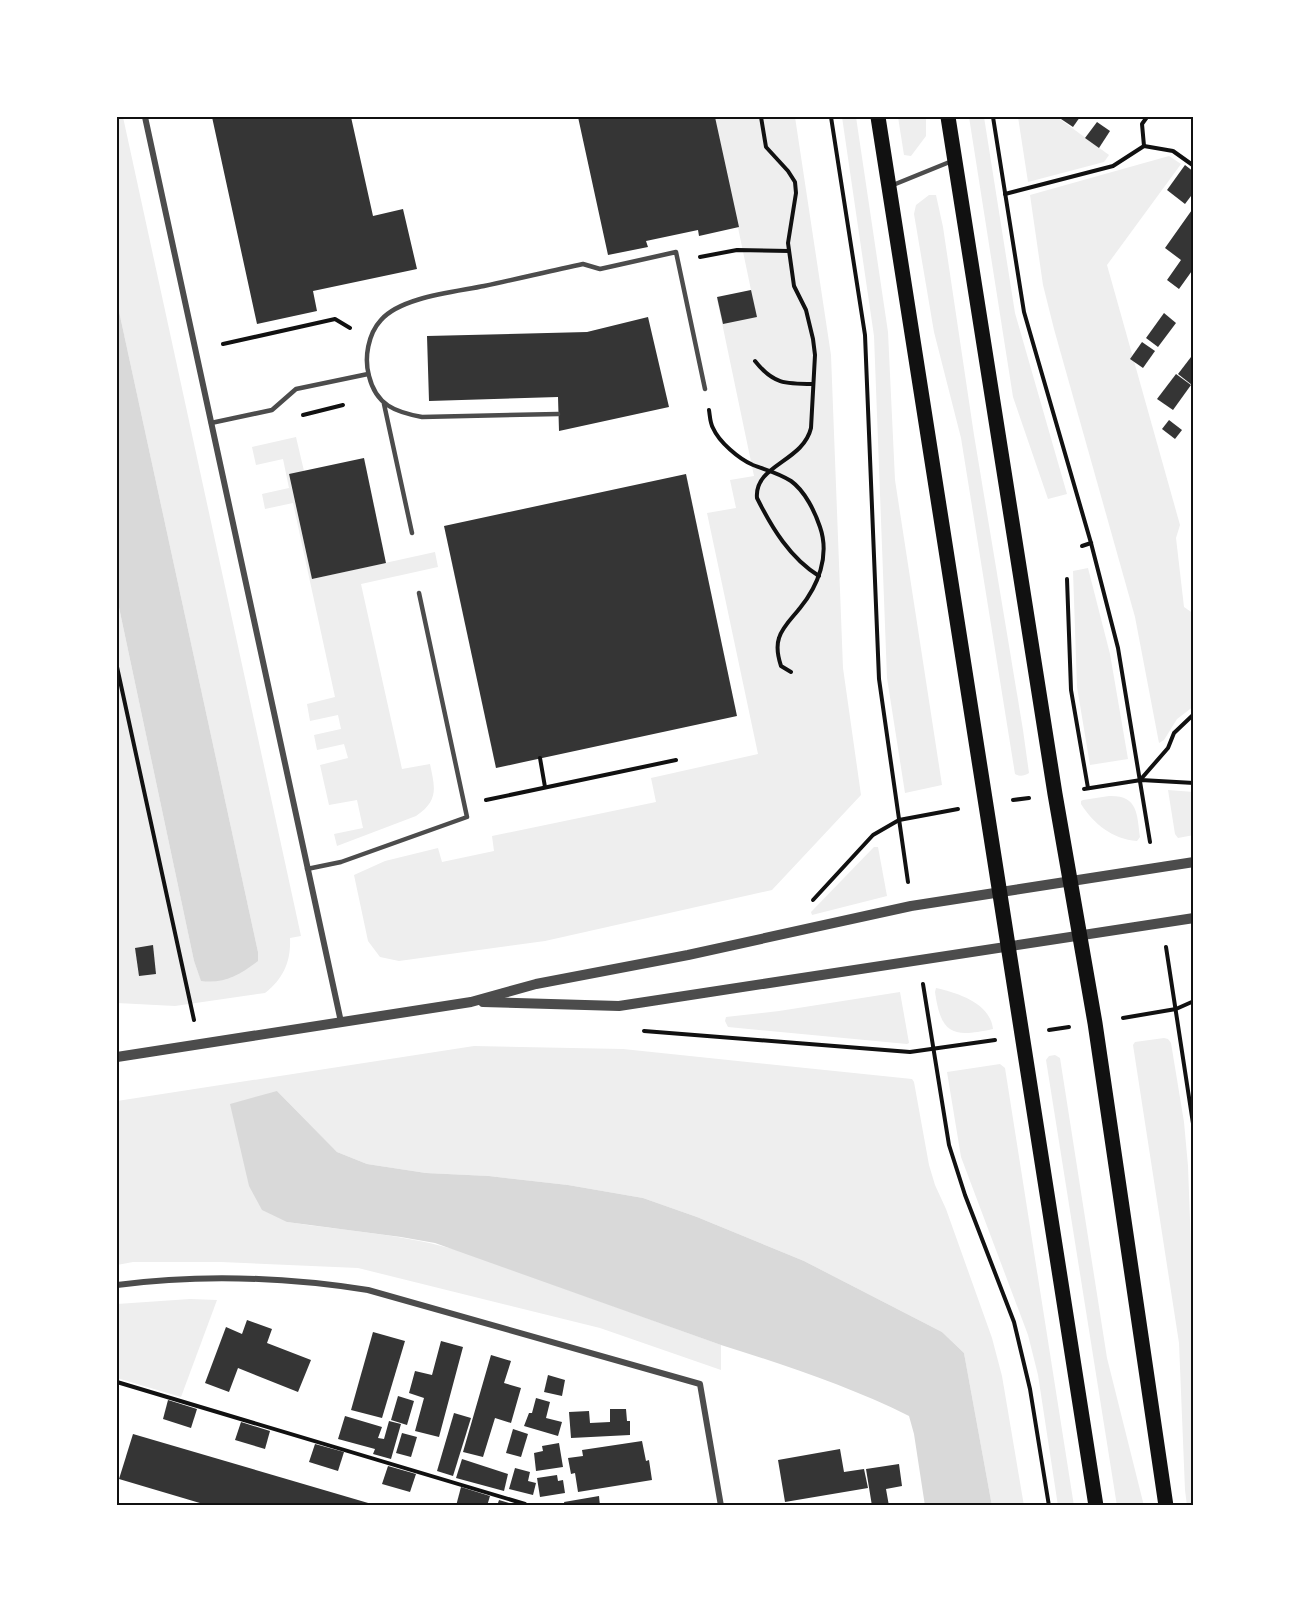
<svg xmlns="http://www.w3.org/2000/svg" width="1311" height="1623" viewBox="0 0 1311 1623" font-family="'Fira Sans Condensed',sans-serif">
  <rect width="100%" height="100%" fill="#fff"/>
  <g fill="#eee">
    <path d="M117,117H123L301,936L290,938C291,961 284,978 265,993L175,1006L117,1003V598L194,961L201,980L258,952L117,302Z"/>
    <path d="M715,117H795L831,355L843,668L861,795L772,890L545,941L399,961L380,957L368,941L354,875L385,861L438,848L442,862L494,851L492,836L656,802L651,778L758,754L707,513L736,508L730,480L754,476L717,299L751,290Z"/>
    <path d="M842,117H856L888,332L895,480L942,785L905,793L887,678L874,336Z"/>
    <path d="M898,117H926V136L911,156L904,155Z"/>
    <path d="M969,117H984L1015,313L1067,494L1048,499L1013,397Z"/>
    <path d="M1018,117H1057L1109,155L1104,162L1028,182Z"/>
    <path d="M1169,156L1181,164L1107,265L1180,525L1176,538L1184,607L1194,614V706L1177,719L1164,740L1159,743L1135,617L1054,329L1043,285L1030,195Z"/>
    <path d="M929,195H936L943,227L974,435L1023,730L1029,773C1024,776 1020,777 1015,774L961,438L934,332L914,214L916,205Z"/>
    <path d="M296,437L304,471L289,475L312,579L435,552L438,567L361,584L402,769L430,764C435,788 439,800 416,816L337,846L334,834L363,828L357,800L329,805L320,765L348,758L344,744L317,750L314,735L341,729L338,715L310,721L307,704L335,697L293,503L265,509L262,494L289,488L283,459L256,465L252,447Z"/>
    <path d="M1088,568L1110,654L1128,759L1090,765L1077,687L1073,571Z"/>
    <path d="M1168,790L1194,792V835L1178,838L1175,834Z"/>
    <path d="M1109,796C1138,795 1137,814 1140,837L1137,841C1112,839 1094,824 1081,804V801L1083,800Z"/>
    <path d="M874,847H878L887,896L812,915L811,912Z"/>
    <path d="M936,988C958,993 990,1003 993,1029C952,1038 941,1034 935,992Z"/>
    <path d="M900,992L909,1043L907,1044L728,1027L725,1021L726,1017L779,1011Z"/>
    <path d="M1164,1038L1168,1039L1171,1043L1184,1122L1188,1166L1194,1329V1506H1187L1185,1490L1179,1343L1133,1045L1135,1042Z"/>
    <path d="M474,1046L623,1049L912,1079L914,1082L929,1165L935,1185L946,1209L992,1338L1002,1376L1024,1506H992L964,1353L942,1332L804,1261L697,1217L643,1198L568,1185L489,1176L426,1173L367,1164L337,1152L277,1091L287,1222C346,1231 406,1234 463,1252L721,1345V1370L600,1328L358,1268L221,1262H133L117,1265V1101Z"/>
    <path d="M1055,1055L1060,1058L1107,1358L1144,1506H1117L1046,1060L1049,1056Z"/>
    <path d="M1000,1064L1005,1068L1074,1506H1058L1038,1375L1028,1335L961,1157L947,1072Z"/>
    <path d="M190,1299L217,1300L181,1397L117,1378V1304Z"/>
  </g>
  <g fill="#d9d9d9">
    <path d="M117,302L258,952V961C240,975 224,984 201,981L194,961L117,598Z"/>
    <path d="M277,1091L337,1152L367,1164L426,1173L489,1176L568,1185L643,1198L697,1217L804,1261L942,1332L964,1353L992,1506H925L914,1434L909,1416C851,1387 782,1364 721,1345L435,1243L401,1237L287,1222L262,1210L249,1186L230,1104Z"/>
  </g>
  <g fill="#353535">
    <path d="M212,117H351L373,216L403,209L417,269L313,291L317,311L257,324Z"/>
    <path d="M578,117H715L739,227L699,236L698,230L646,241L648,247L608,255Z"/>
    <path d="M1058,117H1080L1073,127Z"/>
    <path d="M1097,122L1110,131L1099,148L1085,138Z"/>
    <path d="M1185,165L1194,172V192L1185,204L1167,190Z"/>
    <path d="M1194,207V268L1179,289L1167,280L1181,260L1165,248Z"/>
    <path d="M751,290L757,317L723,324L717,297Z"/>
    <path d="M1164,313L1176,323L1158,347L1146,338Z"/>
    <path d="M648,317L669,407L559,431L558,397L429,401L427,336L587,332Z"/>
    <path d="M1142,342L1155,351L1143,368L1130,359Z"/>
    <path d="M1191,357L1194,359L1192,385L1178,374Z"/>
    <path d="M1176,374L1191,385L1173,410L1157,399Z"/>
    <path d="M1169,420L1182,430L1175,439L1162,429Z"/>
    <path d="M364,458L386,563L312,579L289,474Z"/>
    <path d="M686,474L737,716L496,768L444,526Z"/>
    <path d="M153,945L156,974L139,976L135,948Z"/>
    <path d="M247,1320L272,1329L267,1343L311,1360L298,1392L238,1368L229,1392L205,1383L226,1327L242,1334Z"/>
    <path d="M373,1332L405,1341L382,1418L351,1410Z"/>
    <path d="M441,1341L463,1347L439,1437L415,1431L424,1398L409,1393L415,1371L432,1375Z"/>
    <path d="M491,1355L511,1361L504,1383L521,1388L511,1423L495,1418L483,1457L463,1452Z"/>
    <path d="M548,1375L565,1380L562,1396L544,1392Z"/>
    <path d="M398,1396L414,1401L407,1425L391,1420Z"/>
    <path d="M536,1398L550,1402L546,1418L562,1422L558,1436L524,1426L529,1413H532Z"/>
    <path d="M168,1400L197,1409L191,1428L163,1419Z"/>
    <path d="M610,1409H626L627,1421H630V1435L571,1438L569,1412L589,1411L590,1423L610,1422Z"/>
    <path d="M454,1413L471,1418L453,1476L437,1471Z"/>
    <path d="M345,1416L382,1427L378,1438L384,1439L389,1421L401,1424L391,1459L373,1454L375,1449L338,1439Z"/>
    <path d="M241,1422L270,1431L265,1449L235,1440Z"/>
    <path d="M513,1429L528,1434L521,1457L506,1453Z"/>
    <path d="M402,1433L417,1437L411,1457L396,1453Z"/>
    <path d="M133,1434L375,1505V1506H210L119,1479Z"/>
    <path d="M642,1441L646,1461L649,1460L652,1480L578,1492L575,1473L571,1474L568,1458L583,1456L582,1450Z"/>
    <path d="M559,1443L563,1467L536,1471L534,1453L543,1451L542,1446Z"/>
    <path d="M315,1444L344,1452L338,1471L309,1462Z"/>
    <path d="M840,1449L844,1472L864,1469L868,1488L785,1502L778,1460Z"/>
    <path d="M462,1459L508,1474L504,1491L456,1478Z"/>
    <path d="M899,1464L902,1486L886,1489L889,1506H872L866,1469Z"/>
    <path d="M388,1466L416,1474L410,1492L382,1484Z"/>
    <path d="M515,1468L530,1472L528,1481L536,1483L533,1495L509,1489Z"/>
    <path d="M557,1475L558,1481L563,1480L565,1493L540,1497L537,1478Z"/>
    <path d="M461,1487L490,1496L487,1506H456Z"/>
    <path d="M599,1496L600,1506H565L564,1502Z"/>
    <path d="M499,1500L516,1505V1506H497Z"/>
  </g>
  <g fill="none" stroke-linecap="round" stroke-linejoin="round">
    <g stroke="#111" stroke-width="4">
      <path d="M761,117L766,147L788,171L795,182L796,193L788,243L794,286L806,310L813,339L815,355L811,428C803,462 754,465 757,498C772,528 790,558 819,576"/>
      <path d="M831,117L865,335L879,679L908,882"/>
      <path d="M993,117L1024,312L1091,543L1118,648L1150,842"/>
      <path d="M1144,146L1142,124L1147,117"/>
      <path d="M1005,194L1113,166L1144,146L1173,151L1194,166"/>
      <path d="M700,257L737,250L789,251"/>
      <path d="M223,344L335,319L350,328"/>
      <path d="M755,361C773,384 785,384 813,384"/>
      <path d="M709,410C710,416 710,423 713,428C719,442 739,459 753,465C766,470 779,473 791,481C805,491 815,512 820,527C830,556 818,586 800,608C793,617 782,627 779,638C776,647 778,657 781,666L791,672"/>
      <path d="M303,415L343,405"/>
      <path d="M1082,546L1091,543"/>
      <path d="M1067,579L1071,690L1088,788"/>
      <path d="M117,667L194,1020"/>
      <path d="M540,758L545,787"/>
      <path d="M1141,779L1168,748L1174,733L1194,714"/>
      <path d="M1084,789L1141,780L1194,783"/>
      <path d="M486,800L676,760"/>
      <path d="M1013,800L1029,798"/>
      <path d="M813,900L873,835L899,820L958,809"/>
      <path d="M1166,947L1194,1130"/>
      <path d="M923,984L949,1145L965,1195L1014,1322L1030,1389L1049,1506"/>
      <path d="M1123,1018L1176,1009L1194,1001"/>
      <path d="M1049,1030L1069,1027"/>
      <path d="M644,1031L910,1052L995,1040"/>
      <path d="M117,1382L525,1504L524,1506"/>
    </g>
    <g stroke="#4c4c4c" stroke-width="4.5">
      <path d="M893,185L952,161"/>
      <path d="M384,404L412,533"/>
      <path d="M558,414L422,417C395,412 376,405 369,376C364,358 368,334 381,320C401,297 455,292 484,286C517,279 550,271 583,264L600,269L676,252L705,389"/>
      <path d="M211,423L272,410L296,389L368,374"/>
      <path d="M307,869L341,862L467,817L419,593"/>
    </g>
    <g stroke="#4c4c4c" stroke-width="6">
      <path d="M145,117L341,1022"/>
      <path d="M117,1285C200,1274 285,1277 368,1290L700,1384L721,1506"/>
    </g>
    <g stroke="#4c4c4c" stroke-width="10">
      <path d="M483,1002L619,1006L1194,918"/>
      <path d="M117,1057L471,1002L536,984L688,955L911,906L1194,862"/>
    </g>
    <g stroke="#111" stroke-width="15">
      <path d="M878,117L1096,1506"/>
      <path d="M948,117L1055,794L1095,1023L1166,1506"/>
    </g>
  </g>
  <rect width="1311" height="1623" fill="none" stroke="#ffffff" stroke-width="237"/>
  <rect x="118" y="118" width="1074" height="1386" fill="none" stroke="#111" stroke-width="2"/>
</svg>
